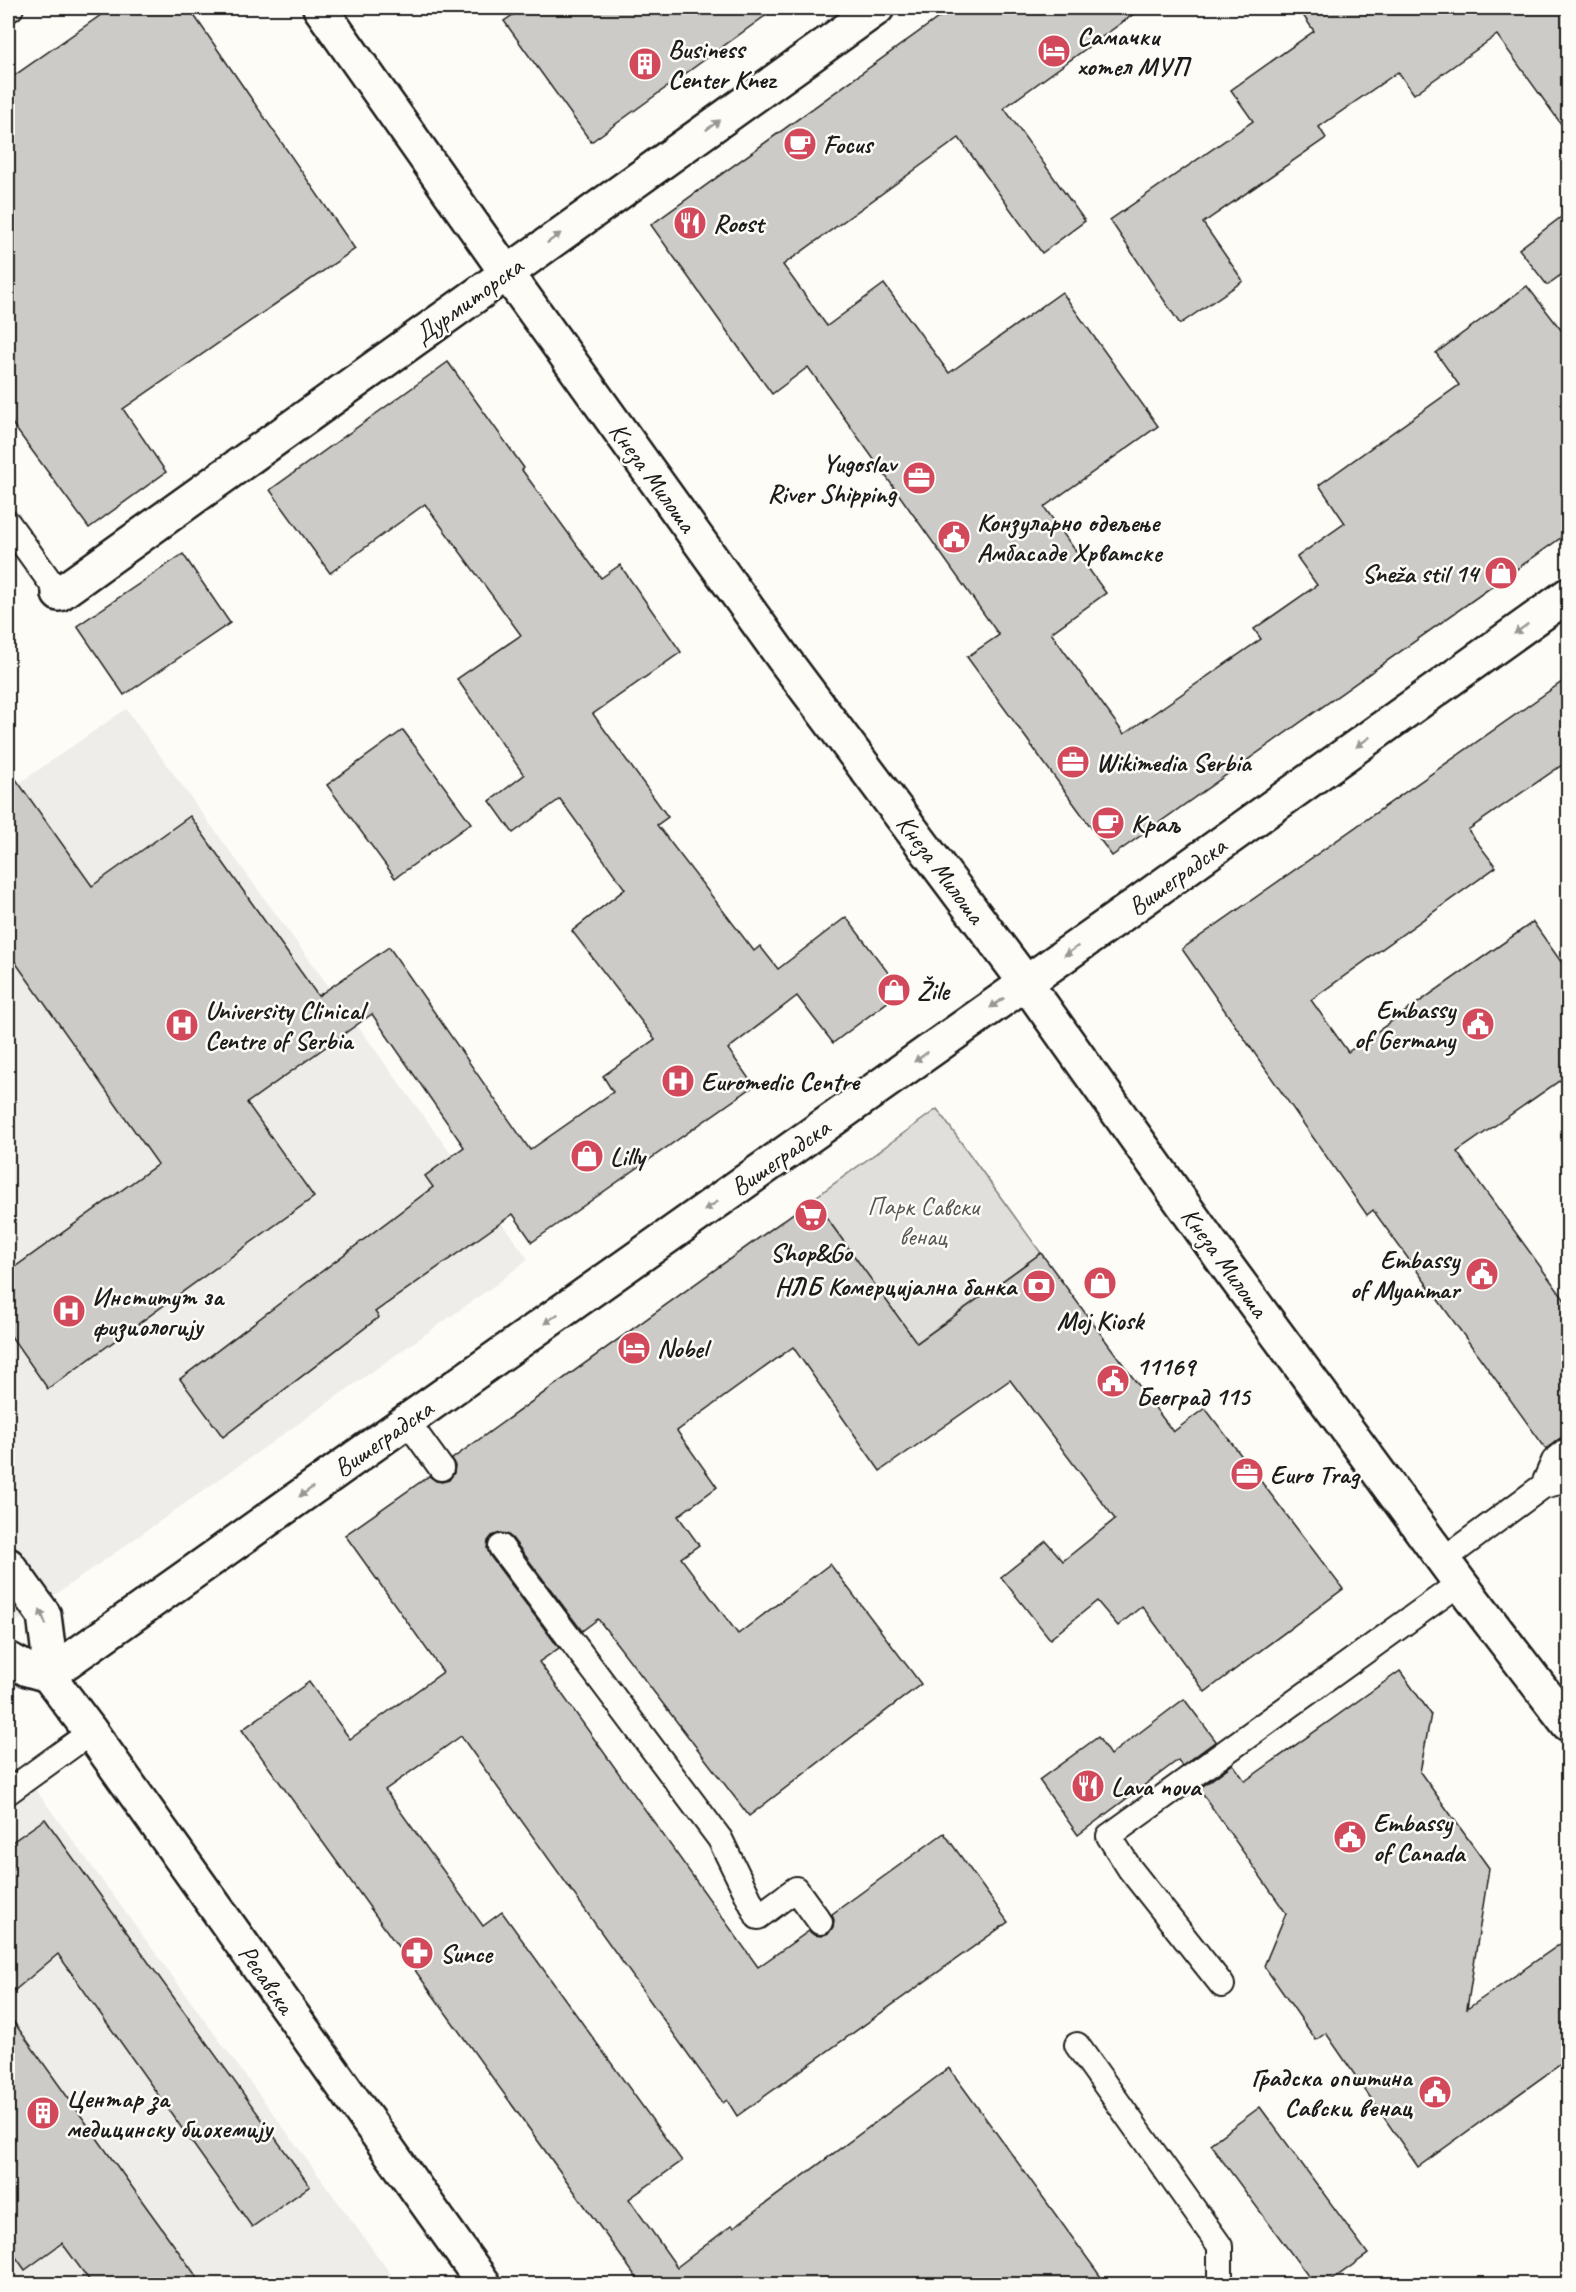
<svg xmlns="http://www.w3.org/2000/svg" width="1576" height="2292" viewBox="0 0 1576 2292" font-family="Caveat,sans-serif">
  <rect width="100%" height="100%" fill="#fdfcf7"/>
  <filter id="ink" filterUnits="userSpaceOnUse"><feTurbulence type="fractalNoise" baseFrequency=".0167" numOctaves="2"/><feDisplacementMap in="SourceGraphic" scale="12" xChannelSelector="R" yChannelSelector="G"/><feConvolveMatrix kernelMatrix="1 2 1 2 8 2 1 2 1" color-interpolation-filters="sRGB"/></filter>
  <g filter="url(#ink)">
    <g fill="#eeede9">
      <path d="M126,709L528,1259L498,1283L8,1628V791Z"/>
      <path d="M8,1751L27,1778L398,2284H8Z"/>
    </g>
    <path fill="#e0dfdb" stroke="#7e7e7c" stroke-width="1.5" d="M937,1109L1041,1253L916,1343L813,1199Z"/>
    <g fill="#cccbc8" stroke="#1c1c1c" stroke-width="1.5">
      <path d="M111,8H189L355,249L123,409L166,472L89,528L8,418V80Z"/>
      <path d="M523,8H776L591,142L504,21Z"/>
      <path d="M952,8H1142L1004,108L1085,221L1042,253L959,138L783,265L827,326L884,284L949,373L1062,292L1158,426L1044,507L1106,593L1051,633L1124,734L1261,639L1254,629L1317,585L1297,557L1345,523L1319,485L1459,385L1436,353L1527,286L1569,340V532L1112,856L967,657L999,635L808,367L772,394L651,225Z"/>
      <path d="M1298,8H1569V135L1497,35L1414,94L1398,72L1319,127L1326,138L1203,223L1243,281L1180,324L1110,220L1253,121L1231,90L1314,31Z"/>
      <path d="M1569,211V269L1547,285L1519,249Z"/>
      <path d="M448,362L524,468L522,470L601,578L620,565L681,652L593,714L668,817L657,825L754,951L760,946L778,969L846,917L902,991L833,1043L797,996L728,1049L754,1086L532,1242L513,1214L375,1312L379,1317L223,1437L180,1379L433,1187L425,1176L464,1147L372,1014L247,1103L314,1197L48,1389L8,1332V1272L158,1164L8,952V768L92,886L190,816L318,996L389,947L530,1150L613,1092L603,1076L655,1039L572,931L625,889L560,799L513,833L490,801L524,775L457,679L521,635L425,504L330,573L270,490Z"/>
      <path d="M183,554L230,623L124,695L77,626Z"/>
      <path d="M1569,677V760L1468,830L1496,867L1311,1000L1348,1052L1533,922L1569,973V1074L1457,1152L1569,1306V1435L1559,1439L1546,1449L1373,1210L1367,1215L1182,949Z"/>
      <path d="M403,730L471,823L395,878L327,785Z"/>
      <path d="M813,1199L917,1343L1041,1253L1173,1432L1205,1408L1343,1589L1205,1692L1142,1606L1118,1626L1097,1601L1050,1639L1001,1577L1046,1541L1063,1561L1115,1519L1010,1380L880,1471L793,1347L677,1431L717,1487L678,1516L699,1545L681,1558L738,1634L830,1564L921,1684L749,1816L598,1619L582,1631L512,1538L507,1534L500,1533L492,1536L488,1541L487,1548L490,1556L559,1648L539,1662L758,1967L809,1931L814,1935L821,1936L829,1933L833,1927L834,1920L832,1914L944,1833L1008,1922L737,2116L727,2100L723,2103L461,1736L385,1790L483,1926L502,1912L682,2161L629,2199L677,2267L732,2225L734,2227L949,2068L1106,2284H641L242,1730L309,1682L350,1739L443,1672L345,1535L429,1476L436,1481L442,1482L449,1480L454,1473L455,1466L452,1459Z"/>
      <path d="M1400,1671L1431,1714L1420,1772L1489,1868L1467,2009L1569,1938V2058L1418,2167L1326,2033L1316,2040L1264,1966L1286,1913L1199,1789L1233,1764L1245,1781Z"/>
      <path d="M1184,1699L1216,1741L1182,1766L1178,1760L1078,1835L1039,1780L1098,1737L1110,1755Z"/>
      <path d="M45,1819L310,2186L252,2227L58,1954L8,1996V1845Z"/>
      <path d="M8,2014L150,2212L202,2284H92L62,2243L25,2270L8,2246Z"/>
      <path d="M1260,2107L1368,2254L1326,2284H1314L1210,2144Z"/>
    </g>
    <g fill="none" stroke-linecap="round" stroke-linejoin="round">
      <g stroke="#1c1c1c" stroke-width="28">
        <g id="lane">
          <path d="M8,10L11,8"/>
          <path d="M8,523L59,594"/>
          <path d="M407,1421L441,1468"/>
          <path d="M1543,1486L1568,1480"/>
          <path d="M501,1547L720,1839L758,1917L796,1889L820,1922"/>
          <path d="M1443,1560L1543,1486L1554,1461L1568,1450"/>
          <path d="M8,1792L91,1732"/>
          <path d="M1222,1985L1130,1869L1109,1836L1460,1583"/>
          <path d="M1077,2045L1220,2246V2284"/>
        </g>
      </g>
      <g stroke="#1c1c1c" stroke-width="38">
        <g id="street">
          <path d="M59,594L877,8"/>
          <path d="M8,1565L44,1615L48,1647V1675"/>
          <path d="M8,1659L27,1669L48,1675"/>
          <path d="M48,1675L1116,919L1568,595"/>
          <path d="M48,1675L91,1732L484,2284"/>
        </g>
      </g>
      <g stroke="#1c1c1c" stroke-width="38">
        <path id="primary" d="M320,8L506,272L783,658L1026,983L1229,1269L1460,1583L1568,1724"/>
      </g>
      <use href="#lane" stroke="#fdfcf7" stroke-width="24"/>
      <use href="#street" stroke="#fdfcf7" stroke-width="33"/>
      <use href="#primary" stroke="#fdfcf7" stroke-width="33"/>
    </g>
    <defs><path id="oneway-solid" d="M-6-.8H1V-3.2L6.5 0L1 3.2V.8H-6Z" transform="scale(1.5)"/></defs>
    <g fill="#989794">
      <use href="#oneway-solid" transform="translate(713 125) rotate(-36)"/>
      <use href="#oneway-solid" transform="translate(554 238) rotate(-36)"/>
      <use href="#oneway-solid" transform="translate(1521 629) rotate(144)"/>
      <use href="#oneway-solid" transform="translate(1363 742) rotate(144)"/>
      <use href="#oneway-solid" transform="translate(1071 951) rotate(145)"/>
      <use href="#oneway-solid" transform="translate(997 1003) rotate(145)"/>
      <use href="#oneway-solid" transform="translate(921 1057) rotate(145)"/>
      <use href="#oneway-solid" transform="translate(711 1206) rotate(145)"/>
      <use href="#oneway-solid" transform="translate(551 1319) rotate(145)"/>
      <use href="#oneway-solid" transform="translate(306 1492) rotate(145)"/>
      <use href="#oneway-solid" transform="translate(43 1617) rotate(-111)"/>
    </g>
  </g>
  <defs>
    <g id="hotel-disc" transform="scale(1.725)"><circle r="9.5" fill="#d1495b" stroke="#fdfcf7"/><path d="M-6-4.5h1.5V1H6V5H4.5V3h-9V5H-6ZM-4 0a1.8 1.8 0 1 1 3.6 0ZM.5 0V-2.5h3Q6-2.5 6 0Z" fill="#fff"/></g>
    <g id="building-disc" transform="scale(1.725)"><circle r="9.5" fill="#d1495b" stroke="#fdfcf7"/><path d="M-4-6H4V6H1V3H-1V6H-4ZM-2.5-4.3h1.7v1.8h-1.7ZM.8-4.3h1.7v1.8H.8ZM-2.5-1h1.7V.8h-1.7ZM.8-1h1.7V.8H.8Z" fill="#fff"/></g>
    <g id="cafe-disc" transform="scale(1.725)"><circle r="9.5" fill="#d1495b" stroke="#fdfcf7"/><path d="M-5.5-4.5H6V0H3Q3 3.5 0 3.5H-2.5Q-5.5 3.5-5.5 0ZM3-3.2v2h1.7v-2ZM-6 4.5H4V6H-6Z" fill="#fff"/></g>
    <g id="restaurant-disc" transform="scale(1.725)"><circle r="9.5" fill="#d1495b" stroke="#fdfcf7"/><path d="M-5-6h1v4h1v-4h1v4h1v-4h1v5L-1.5 .5V6h-2V.5L-5-1ZM5-6V6H3V1.5H1.5Q1.5-4 5-6Z" fill="#fff"/></g>
    <g id="office-disc" transform="scale(1.725)"><circle r="9.5" fill="#d1495b" stroke="#fdfcf7"/><path d="M-6-3h4V-5.5h4V-3h4V5H-6ZM-1-4.5V-3h2v-1.5ZM-6 0V1H6V0Z" fill="#fff"/></g>
    <g id="civic-disc" transform="scale(1.725)"><circle r="9.5" fill="#d1495b" stroke="#fdfcf7"/><path d="M-.6-6.5H3V-4.5H.6V-3L4-1V1h2V6H-6V1h2V-1L-.6-3ZM-1.2 2.5V6h2.4V2.5Z" fill="#fff"/></g>
    <g id="shop-disc" transform="scale(1.725)"><circle r="9.5" fill="#d1495b" stroke="#fdfcf7"/><path d="M-5-2.5h2.3a2.7 3.5 0 0 1 5.4 0H5L5.5 6h-11ZM-1.5-2.5h3a1.5 2.3 0 0 0-3 0Z" fill="#fff"/></g>
    <g id="hospital-disc" transform="scale(1.725)"><circle r="9.5" fill="#d1495b" stroke="#fdfcf7"/><path d="M-5-5h3v3.5h4V-5h3V5h-3V1.5h-4V5h-3Z" fill="#fff"/></g>
    <g id="supermarket-disc" transform="scale(1.725)"><circle r="9.5" fill="#d1495b" stroke="#fdfcf7"/><path d="M-6-5.5h2.5l.6 2H6L4.5 2H-2.5L-4.4-4H-6ZM-1.5 3.2a1.3 1.3 0 1 0 .1 0ZM3 3.2a1.3 1.3 0 1 0 .1 0Z" fill="#fff"/></g>
    <g id="bank-disc" transform="scale(1.725)"><circle r="9.5" fill="#d1495b" stroke="#fdfcf7"/><path d="M-6-4H6V4H-6ZM0-2.3a2.3 2.3 0 1 0 0 4.6a2.3 2.3 0 1 0 0-4.6Z" fill="#fff"/></g>
    <g id="pharmacy-disc" transform="scale(1.725)"><circle r="9.5" fill="#d1495b" stroke="#fdfcf7"/><path d="M-2-6h4v4h4v4h-4v4h-4v-4h-4v-4h4Z" fill="#fff"/></g>
  </defs>
  <g fill-rule="evenodd">
    <use href="#hotel-disc" x="1054" y="51"/>
    <use href="#building-disc" x="645" y="64"/>
    <use href="#cafe-disc" x="800" y="144"/>
    <use href="#restaurant-disc" x="690" y="223"/>
    <use href="#office-disc" x="919" y="478"/>
    <use href="#civic-disc" x="954" y="537"/>
    <use href="#shop-disc" x="1501" y="573"/>
    <use href="#office-disc" x="1073" y="762"/>
    <use href="#cafe-disc" x="1108" y="823"/>
    <use href="#shop-disc" x="894" y="990"/>
    <use href="#civic-disc" x="1478" y="1024"/>
    <use href="#hospital-disc" x="182" y="1025"/>
    <use href="#hospital-disc" x="678" y="1081"/>
    <use href="#shop-disc" x="587" y="1156"/>
    <use href="#supermarket-disc" x="811" y="1215"/>
    <use href="#civic-disc" x="1482" y="1274"/>
    <use href="#shop-disc" x="1100" y="1283"/>
    <use href="#bank-disc" x="1039" y="1286"/>
    <use href="#hospital-disc" x="69" y="1311"/>
    <use href="#hotel-disc" x="634" y="1348"/>
    <use href="#civic-disc" x="1113" y="1381"/>
    <use href="#office-disc" x="1247" y="1474"/>
    <use href="#restaurant-disc" x="1088" y="1786"/>
    <use href="#civic-disc" x="1350" y="1837"/>
    <use href="#pharmacy-disc" x="417" y="1953"/>
    <use href="#civic-disc" x="1435" y="2092"/>
    <use href="#building-disc" x="43" y="2113"/>
  </g>
  <g text-anchor="middle" stroke-width="5" stroke-linejoin="round" paint-order="stroke">
    <g font-size="26" font-weight="bold" fill="#1c1c1c" stroke="#fdfcf7" text-anchor="start">
      <text x="1077" y="45">Самачки<tspan x="1077" dy="30">хотел МУП</tspan></text>
      <text x="668" y="58">Business<tspan x="668" dy="30">Center Knez</tspan></text>
      <text x="823" y="153">Focus</text>
      <text x="713" y="232">Roost</text>
      <text x="896" y="472" text-anchor="end">Yugoslav<tspan x="896" dy="30">River Shipping</tspan></text>
      <text x="977" y="531">Конзуларно одељење<tspan x="977" dy="30">Амбасаде Хрватске</tspan></text>
      <text x="1478" y="582" text-anchor="end">Sneža stil 14</text>
      <text x="1096" y="771">Wikimedia Serbia</text>
      <text x="1131" y="832">Краљ</text>
      <text x="917" y="999">Žile</text>
      <text x="1455" y="1018" text-anchor="end">Embassy<tspan x="1455" dy="30">of Germany</tspan></text>
      <text x="205" y="1019">University Clinical<tspan x="205" dy="30">Centre of Serbia</tspan></text>
      <text x="701" y="1090">Euromedic Centre</text>
      <text x="610" y="1165">Lilly</text>
      <text x="811" y="1261" text-anchor="middle">Shop&amp;Go</text>
      <text x="1459" y="1268" text-anchor="end">Embassy<tspan x="1459" dy="30">of Myanmar</tspan></text>
      <text x="1016" y="1295" text-anchor="end">НЛБ Комерцијална банка</text>
      <text x="92" y="1305">Институт за<tspan x="92" dy="30">физиологију</tspan></text>
      <text x="1100" y="1329" text-anchor="middle">Moj Kiosk</text>
      <text x="657" y="1357">Nobel</text>
      <text x="1136" y="1375">11169<tspan x="1136" dy="30">Београд 115</tspan></text>
      <text x="1270" y="1483">Euro Trag</text>
      <text x="1111" y="1795">Lava nova</text>
      <text x="1373" y="1831">Embassy<tspan x="1373" dy="30">of Canada</tspan></text>
      <text x="440" y="1962">Sunce</text>
      <text x="1412" y="2086" text-anchor="end">Градска општина<tspan x="1412" dy="30">Савски венац</tspan></text>
      <text x="66" y="2107">Центар за<tspan x="66" dy="30">медицинску биохемију</tspan></text>
    </g>
    <g font-size="26" fill="#1c1c1c" stroke="#fdfcf7">
      <text transform="translate(468 300) rotate(-36)" y="9">Дурмиторска</text>
      <text transform="translate(653 477) rotate(54)" y="9">Кнеза Милоша</text>
      <text transform="translate(941 869) rotate(53)" y="9">Кнеза Милоша</text>
      <text transform="translate(1177 876) rotate(-36)" y="9">Вишеградска</text>
      <text transform="translate(780 1157) rotate(-35)" y="9">Вишеградска</text>
      <text transform="translate(1225 1262) rotate(54)" y="9">Кнеза Милоша</text>
      <text transform="translate(383 1438) rotate(-35)" y="9">Вишеградска</text>
      <text transform="translate(267 1979) rotate(55)" y="9">Ресавска</text>
    </g>
    <g font-size="26" fill="#575655" stroke="#fdfcf7">
      <text x="923" y="1215">Парк Савски<tspan x="923" dy="30">венац</tspan></text>
    </g>
  </g>
  <rect width="1576" height="2292" fill="none" stroke="#fdfcf7" stroke-width="30"/>
  <rect x="15" y="15" width="1546" height="2262" fill="none" stroke="#1c1c1c" stroke-width="2" filter="url(#ink)"/>
</svg>
